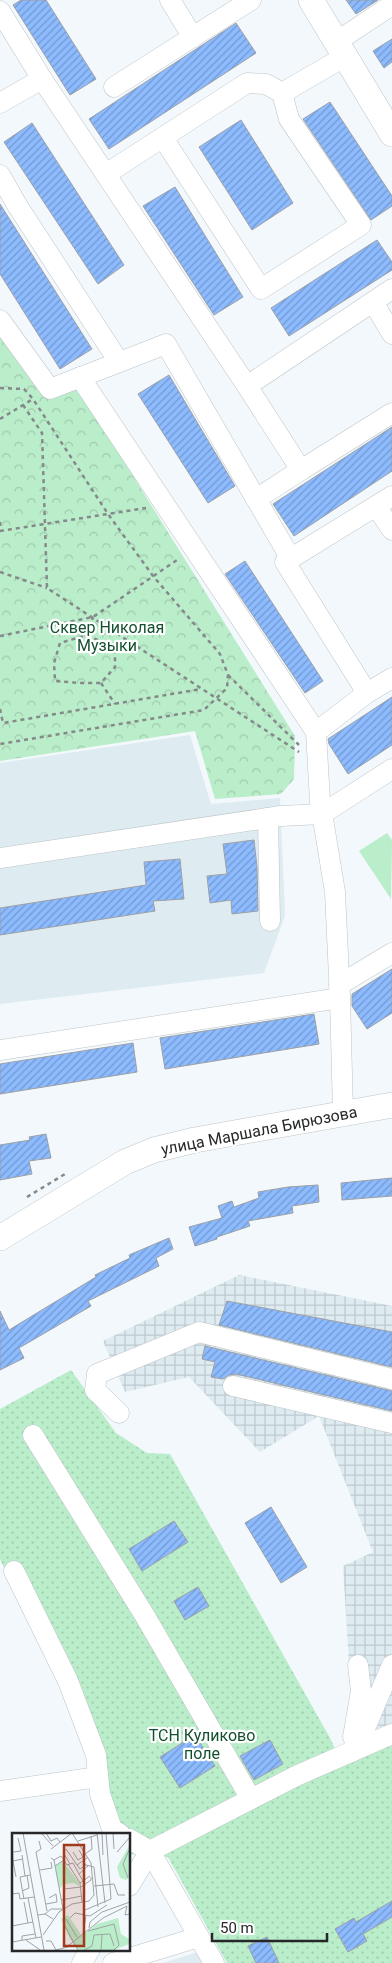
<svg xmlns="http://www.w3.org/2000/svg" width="392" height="1963" viewBox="0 0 392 1963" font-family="Roboto,sans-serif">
  <defs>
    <pattern id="industrial-grid" width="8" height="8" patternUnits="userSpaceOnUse" patternTransform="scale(1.25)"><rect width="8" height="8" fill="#deecf2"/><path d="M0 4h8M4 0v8" fill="none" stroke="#becad0"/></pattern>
    <pattern id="grass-dots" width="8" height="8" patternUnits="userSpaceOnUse" patternTransform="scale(1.25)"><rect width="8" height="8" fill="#baedc9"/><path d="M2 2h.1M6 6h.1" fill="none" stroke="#a0cbad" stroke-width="1.8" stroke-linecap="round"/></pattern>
    <pattern id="forest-crowns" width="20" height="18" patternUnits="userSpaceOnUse" patternTransform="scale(1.25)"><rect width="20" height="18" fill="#baedc9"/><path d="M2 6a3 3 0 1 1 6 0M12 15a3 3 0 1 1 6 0" fill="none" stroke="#a0cbad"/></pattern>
    <pattern id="building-hatch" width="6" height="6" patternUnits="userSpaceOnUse" patternTransform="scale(1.25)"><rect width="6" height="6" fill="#8dbbff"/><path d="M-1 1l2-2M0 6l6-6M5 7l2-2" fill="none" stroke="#7398ce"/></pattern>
  </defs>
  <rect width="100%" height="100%" fill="#f2f8fb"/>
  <g fill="#deecf2">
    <path d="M190,735L211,804L280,798L285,916L264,973L0,1004V763Z"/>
    <path d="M198,1952L204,1963H163Z"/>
  </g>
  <path fill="url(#industrial-grid)" d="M239,1275L392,1306V1733L369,1731L351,1697L343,1566L373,1552L319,1416L260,1452L189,1377L125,1392L103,1341Z"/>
  <path fill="url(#grass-dots)" d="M71,1370L116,1433L147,1453L170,1454L330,1738L343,1766L392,1742V1963H227L168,1857L130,1854L129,1834H104L88,1762L71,1711L0,1559V1409Z"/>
  <path fill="url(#forest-crowns)" d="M0,330L49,398L77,386L295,736L294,779L281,794L215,799L195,731L0,761Z"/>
  <path fill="#baedc9" d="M387,833L392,840L391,899L359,851Z"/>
  <g fill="url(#building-hatch)" stroke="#9da0a4">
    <path d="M21,0H46L96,79L70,95L13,5Z"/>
    <path d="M346,0H378L356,14Z"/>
    <path d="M236,23L256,53L109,149L89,119Z"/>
    <path d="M392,39V62L384,68L373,51Z"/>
    <path d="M330,102L392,196V206L371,220L303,119Z"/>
    <path d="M241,120L293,203L252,230L199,147Z"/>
    <path d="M32,123L124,265L98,284L4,142Z"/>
    <path d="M175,187L243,297L214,315L143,206Z"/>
    <path d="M0,204L92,349L60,369L0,274Z"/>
    <path d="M377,240L392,262V270L289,336L271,308Z"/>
    <path d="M169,375L235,486L208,503L138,394Z"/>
    <path d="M392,427V471L294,536L273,504Z"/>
    <path d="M245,561L323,681L305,693L225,574Z"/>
    <path d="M392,697V745L348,774L329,744L328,739Z"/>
    <path d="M254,840L257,867L258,911L232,914L231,900L210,903L207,876L227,874L223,844Z"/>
    <path d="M180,859L184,899L153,901L155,911L0,935V908L146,885L144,862Z"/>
    <path d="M392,969V1013L367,1029L352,1006V994Z"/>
    <path d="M314,1014L319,1044L165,1069L160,1038Z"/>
    <path d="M133,1043L137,1072L0,1094V1064Z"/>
    <path d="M46,1134L51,1158L29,1161L32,1174L0,1180V1145L30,1140L29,1137Z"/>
    <path d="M392,1178V1196L342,1200L341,1183Z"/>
    <path d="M318,1185L319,1202L292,1206L293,1213L248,1221L250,1226L217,1237V1239L195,1246L189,1227L222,1218L218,1206L232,1201L234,1207L259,1198L258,1192L288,1187Z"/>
    <path d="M169,1238L173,1249L156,1258L159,1266L88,1301L91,1306L19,1348L24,1358L0,1370V1311L9,1330L96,1277L95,1275L130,1258L129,1255Z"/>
    <path d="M227,1301L392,1332V1367L219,1325Z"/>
    <path d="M205,1346L392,1391V1411L236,1374L229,1375L223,1379L211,1377L215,1362L202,1359Z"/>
    <path d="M271,1507L307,1567L281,1583L245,1523Z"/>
    <path d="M174,1521L188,1542L142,1571L129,1549Z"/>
    <path d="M198,1587L209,1606L185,1620L174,1601Z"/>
    <path d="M195,1735L215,1766L180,1788L160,1757Z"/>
    <path d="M270,1740L283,1764L254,1780L240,1756Z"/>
    <path d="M392,1901V1917L363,1934L367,1941L348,1952L335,1929L354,1918L356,1922Z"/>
    <path d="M267,1937L279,1963H256L248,1946Z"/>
  </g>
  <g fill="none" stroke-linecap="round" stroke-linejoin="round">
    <g stroke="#bec4c7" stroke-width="21">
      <g id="minor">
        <path d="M170,0L192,36"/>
        <path d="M0,11L42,79"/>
        <path d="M336,42L392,5"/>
        <path d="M114,87L251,0"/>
        <path d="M0,103L42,79L247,386"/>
        <path d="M163,138L261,289L361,225L289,119L282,93"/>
        <path d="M106,174L247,83L266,84L282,93L344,57"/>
        <path d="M0,175L17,205L119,362"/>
        <path d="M392,289L247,386L301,470L392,413"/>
        <path d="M373,302L392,334"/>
        <path d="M0,320L50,389L166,344L291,559"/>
        <path d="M80,377L316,732"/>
        <path d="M392,496L285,562L367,693L392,678"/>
        <path d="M256,499L301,470"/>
        <path d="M376,506L392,530"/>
        <path d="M268,818L270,921"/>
        <path d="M0,858L281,816L322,814L392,769"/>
        <path d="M339,985L392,953"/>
        <path d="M0,1050L340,998"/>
        <path d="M343,1113L340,998L335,892L320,801L316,732L367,693"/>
        <path d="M233,1386L392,1423"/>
        <path d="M119,1413L95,1390L97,1374L199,1332L392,1379"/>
        <path d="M33,1435L145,1616L251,1799"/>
        <path d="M14,1571L68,1681L96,1755L100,1794L112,1829L120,1834"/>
        <path d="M353,1737L361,1691L358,1665"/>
        <path d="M351,1752L366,1726L392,1665"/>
        <path d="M0,1791L98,1777"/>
        <path d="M129,1839L150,1851L199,1937"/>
        <path d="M129,1886L150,1851L296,1776L392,1734"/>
        <path d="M82,1963L90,1949"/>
        <path d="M113,1963L199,1937L214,1963"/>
      </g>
    </g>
    <g stroke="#bec4c7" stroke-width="26">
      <g id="major">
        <path d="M311,0L392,134"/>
        <path d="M0,1238L125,1162L154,1150L195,1140L392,1105"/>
      </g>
    </g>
    <g stroke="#85898b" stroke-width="2.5" stroke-dasharray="4 4" stroke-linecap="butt">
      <path d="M0,388L24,389L33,399L108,514L153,576L220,654L228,675L227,688L204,710L0,744"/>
      <path d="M23,405L42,433L47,588L299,752"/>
      <path d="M0,419L33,399"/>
      <path d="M0,522L1,531"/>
      <path d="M0,531L146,508"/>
      <path d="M0,572L47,588"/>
      <path d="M87,635L115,648V667L101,683H80L55,681L54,663L60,643Z"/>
      <path d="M87,635L93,617"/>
      <path d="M0,636L93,617L180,558"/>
      <path d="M228,675L299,745"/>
      <path d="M101,683L115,704"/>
      <path d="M0,709L3,723L201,689"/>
      <path d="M27,1197L65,1174"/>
    </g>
    <use href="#minor" stroke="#fff" stroke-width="20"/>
    <use href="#major" stroke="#fff" stroke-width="25"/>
  </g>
  <g text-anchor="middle" stroke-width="4.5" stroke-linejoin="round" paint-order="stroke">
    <g font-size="16" fill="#13502e" stroke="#fff">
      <text x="107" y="633">Сквер Николая<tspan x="107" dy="18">Музыки</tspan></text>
      <text x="202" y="1741">ТСН Куликово<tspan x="202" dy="18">поле</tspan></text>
    </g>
    <g font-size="16" fill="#252728" stroke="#fff">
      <text transform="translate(259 1130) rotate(-11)" y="6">улица Маршала Бирюзова</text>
    </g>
  </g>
  <g transform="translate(12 1833)">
    <rect width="118" height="118" fill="#f2f8fb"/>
    <path d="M117,13V44L114,47L108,45L105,34ZM56,82L70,103L85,91L106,85L109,101L117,106V111L102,117H67L58,106L49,86Z" fill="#baedc9"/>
    <path d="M51,28L67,50V53L62,50L51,51L48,56L43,33Z" fill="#baedc9"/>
    <path fill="none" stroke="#a0a4a7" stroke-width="1" d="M11,0L32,117M29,0L41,13M34,0L39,8L45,5L48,9M85,0L93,70M90,0L91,22M101,0L102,16M27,8L29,16L24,19L35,78M66,8L85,2M0,12L1,28L11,26M39,16L60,0M1,19L9,18L6,5M61,19L66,27L71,24L67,17M105,19L118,4M73,21L80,16L79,3M10,22L13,43M39,25L42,27L49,23L52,27M1,28L4,44M71,28L74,32L68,36L65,32L75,25M56,31L68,50M58,31L51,19L54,16L65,32M74,32L82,34L86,74M43,33L52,27L55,32L61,30L67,41M76,33L67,41L71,48L78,43M28,37L40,35L39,29M116,45L111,31L118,15M82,53L102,51L106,62H113M52,56L69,54L79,47V44M10,58L17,55L15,42M0,61L7,60L8,66L22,64M16,65L24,105M12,66L8,44L18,42M49,67L70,63M12,69L16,90M70,69L68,50L71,48M34,71L45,69L44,61L37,65M73,77L99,66L94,0M33,81L39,76H51L42,27M26,82L33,81L41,86M58,85L63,80L78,83L95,72M54,86L65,104M0,93L21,89M53,93L63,112M77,95L78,89L90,79L118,69M76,98L102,91L107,112L102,117M71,101L74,83M31,102L47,79L60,71L77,68L82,62L79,30L60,0M10,107V103L23,101M14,107L28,117M34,108H39L44,117M0,109L29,104M56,113L91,85L115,73L113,82L118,81M44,117L63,112L66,117M72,117L80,113L82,102L98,101L102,113M89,117L90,102"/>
    <path fill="#a1391b" fill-opacity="0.15" stroke="#a1391b" stroke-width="2.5" d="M52,12H72V113H52Z"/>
    <rect width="118" height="118" fill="none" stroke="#252728" stroke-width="2.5"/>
  </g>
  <path d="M212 1933v8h115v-8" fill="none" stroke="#252728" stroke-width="2.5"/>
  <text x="220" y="1933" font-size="15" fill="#252728" stroke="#ffffff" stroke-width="4" paint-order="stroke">50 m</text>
</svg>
